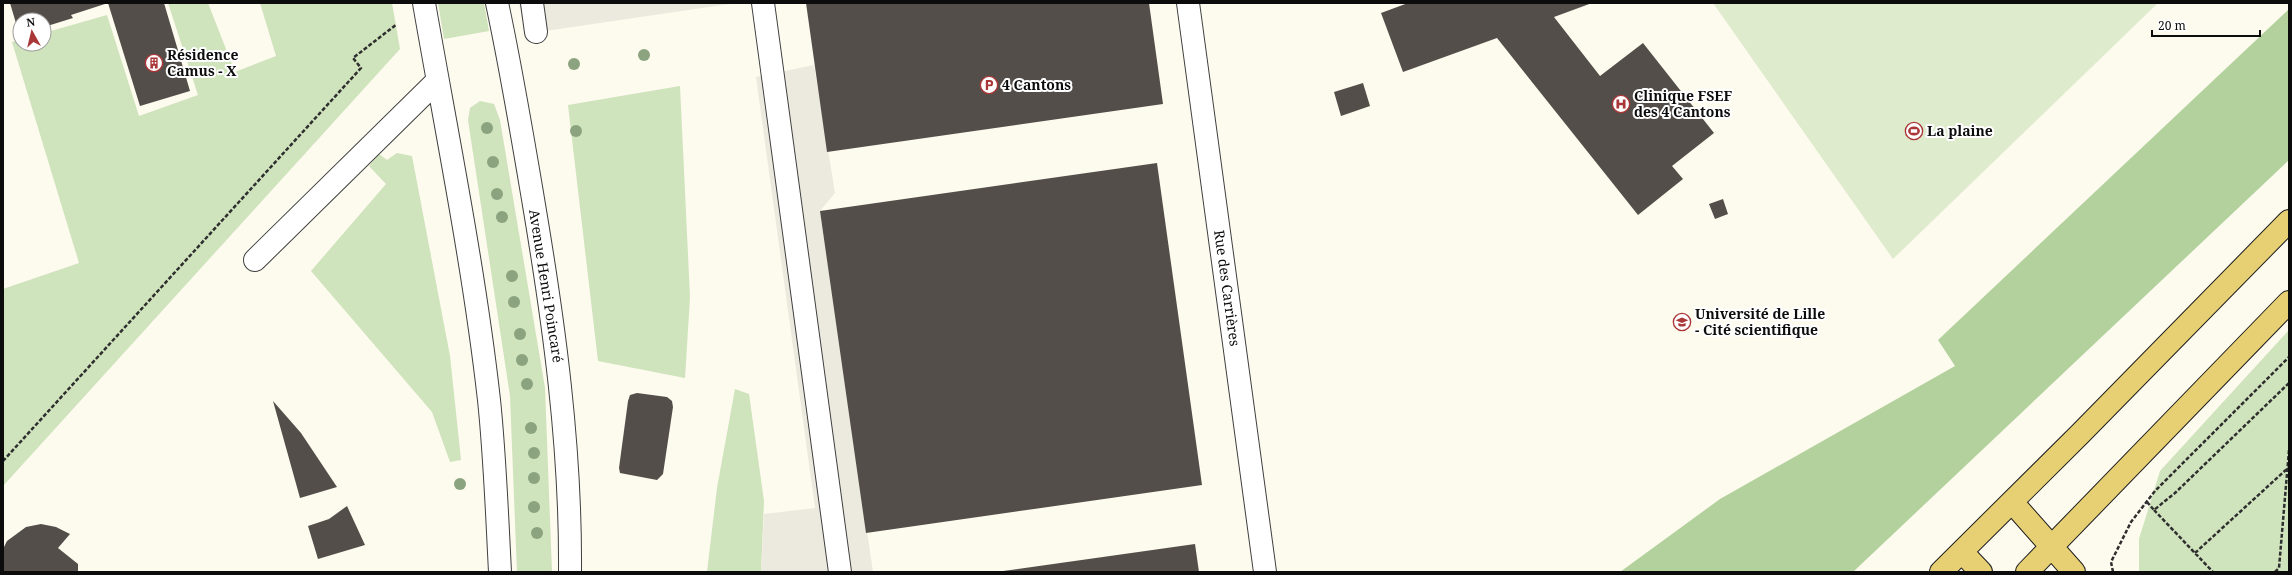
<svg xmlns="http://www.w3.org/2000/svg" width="2292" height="575" viewBox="0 0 2292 575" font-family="'Noto Serif',serif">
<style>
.green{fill:#cfe3bc}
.forest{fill:#b3d19d}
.pitch{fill:#dfebcd}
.plaza{fill:#ece9de}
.building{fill:#544e4a}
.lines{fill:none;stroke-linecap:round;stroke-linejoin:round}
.minor-casing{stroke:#3f3f3f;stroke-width:24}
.major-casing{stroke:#1d1d1d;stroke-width:24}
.path{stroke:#2e2e2e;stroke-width:2.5;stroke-dasharray:4 2;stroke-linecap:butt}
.minor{stroke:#fff;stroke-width:22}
.major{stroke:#e7d074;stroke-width:22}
.tree{fill:#8ba37f}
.labels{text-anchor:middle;stroke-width:4;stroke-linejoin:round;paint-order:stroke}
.poi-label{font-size:14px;font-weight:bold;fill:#0c0c0c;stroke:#fff;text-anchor:start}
.street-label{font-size:14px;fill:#0c0c0c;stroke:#fff}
</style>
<rect width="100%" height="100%" fill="#fdfaee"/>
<!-- green -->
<path class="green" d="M 168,3 L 208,3 L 235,72 L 276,56 L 260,3 L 392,3 L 400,49 L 3,486 L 3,289 L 79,263 L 12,42 L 20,40 L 20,44 L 44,44 L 44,33 L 107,15 L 139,116 L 198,95 Z
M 438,3 L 484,3 L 489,31 L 444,39 Z
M 680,86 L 690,297 L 685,378 L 598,361 L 568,105 Z
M 480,101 L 494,104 L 500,120 L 545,388 L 552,572 L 517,572 L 510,396 L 468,120 L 470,108 Z
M 397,153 L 412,156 L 450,356 L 461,460 L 450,462 L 432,412 L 311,271 L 386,184 L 369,166 L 379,154 L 387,160 Z
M 2289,330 L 2289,572 L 2139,572 L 2139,539 L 2160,471 Z
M 735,389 L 749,394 L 764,501 L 761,572 L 707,572 L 717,488 Z"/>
<!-- forest -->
<path class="forest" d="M 2289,9 L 2289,160 L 1853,572 L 1620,572 L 1720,499 L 1955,366 L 1938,340 Z"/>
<!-- pitch -->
<path class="pitch" d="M 1713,3 L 2158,3 L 1893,259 Z"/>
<!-- plaza -->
<path class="plaza" d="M 519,3 L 736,3 L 525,34 Z
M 814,65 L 835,193 L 820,211 L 873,572 L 761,572 L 764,514 L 815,508 L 756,77 Z"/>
<!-- building -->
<path class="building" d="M 10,3 L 164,3 L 190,91 L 140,106 L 108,3 L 71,15 L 73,18 L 44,27 L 44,20 L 20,20 L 20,34 L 17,35 L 16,30 L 18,30 Z
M 806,3 L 1149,3 L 1163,104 L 827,152 Z
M 1408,3 L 1592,3 L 1554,17 L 1600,76 L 1643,43 L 1714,133 L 1672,166 L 1683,179 L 1638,215 L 1497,38 L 1403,72 L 1381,13 Z
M 1363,83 L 1370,106 L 1341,116 L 1334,92 Z
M 1157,163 L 1202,485 L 866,533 L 820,211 Z
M 1723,199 L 1728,214 L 1715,219 L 1709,204 Z
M 637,393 L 667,397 L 672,401 L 673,407 L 663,474 L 657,480 L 620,473 L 619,468 L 628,401 L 630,395 Z
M 273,401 L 301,433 L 337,487 L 300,498 Z
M 347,506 L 365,545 L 318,559 L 308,526 L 329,519 Z
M 41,524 L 56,527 L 70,534 L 58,548 L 78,564 L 78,572 L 3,572 L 3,549 L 7,541 L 26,527 Z
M 1195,544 L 1199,572 L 1003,572 L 1003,571 Z"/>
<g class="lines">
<defs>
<path id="minor" d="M 424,3 C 447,135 474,267 489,400 C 495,457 497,515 500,572
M 497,3 C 511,68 522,134 533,199 C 554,323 571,446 570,572
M 532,3 L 536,32
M 763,3 L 840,572
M 1188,3 L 1265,572
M 255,260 L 437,81"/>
<path id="major" d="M 2012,502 L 2074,572
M 1962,552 L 1981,572
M 1941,572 L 2080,434 L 2289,221
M 2027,572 L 2289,302"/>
</defs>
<!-- minor casing -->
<use href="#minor" class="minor-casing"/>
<!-- major casing -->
<use href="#major" class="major-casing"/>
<!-- path -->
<path class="path" d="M 3,461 L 361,68 L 353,58 L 397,24
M 2147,502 L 2154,510 L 2175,493 L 2289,383
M 2154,510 L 2213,572
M 2195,553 L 2289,467
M 2113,572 L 2111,562 L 2131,522 L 2155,491 L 2289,357
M 2275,572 L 2279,568 L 2289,450"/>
<!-- minor -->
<use href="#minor" class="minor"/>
<!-- major -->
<use href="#major" class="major"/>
</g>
<!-- trees -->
<g class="tree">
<circle cx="644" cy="55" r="6"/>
<circle cx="574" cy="64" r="6"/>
<circle cx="487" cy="128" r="6"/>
<circle cx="576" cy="131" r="6"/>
<circle cx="493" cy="162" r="6"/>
<circle cx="497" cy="194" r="6"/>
<circle cx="502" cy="217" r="6"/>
<circle cx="512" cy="276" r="6"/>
<circle cx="514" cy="302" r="6"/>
<circle cx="520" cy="334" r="6"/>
<circle cx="522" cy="360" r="6"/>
<circle cx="527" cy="384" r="6"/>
<circle cx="531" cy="428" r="6"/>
<circle cx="534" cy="453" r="6"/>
<circle cx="534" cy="478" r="6"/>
<circle cx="460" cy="484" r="6"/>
<circle cx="534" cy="507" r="6"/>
<circle cx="537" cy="533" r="6"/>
</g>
<!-- icons -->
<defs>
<symbol id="building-ring" viewBox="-11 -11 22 22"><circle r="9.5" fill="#fff" stroke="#aa3737" stroke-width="1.5"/><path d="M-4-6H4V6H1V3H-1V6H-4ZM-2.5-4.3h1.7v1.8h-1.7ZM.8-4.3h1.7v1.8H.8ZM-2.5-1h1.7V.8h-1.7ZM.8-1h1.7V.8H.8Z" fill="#aa3737"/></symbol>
<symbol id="parking-ring" viewBox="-11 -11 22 22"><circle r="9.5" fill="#fff" stroke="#aa3737" stroke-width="1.5"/><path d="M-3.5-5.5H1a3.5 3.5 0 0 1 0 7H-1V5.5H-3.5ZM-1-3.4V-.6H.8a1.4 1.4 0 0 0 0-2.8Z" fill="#aa3737"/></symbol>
<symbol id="hospital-ring" viewBox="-11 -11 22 22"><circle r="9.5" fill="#fff" stroke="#aa3737" stroke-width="1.5"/><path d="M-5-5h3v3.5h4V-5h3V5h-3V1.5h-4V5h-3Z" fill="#aa3737"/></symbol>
<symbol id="stadium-ring" viewBox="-11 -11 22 22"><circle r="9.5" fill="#fff" stroke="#aa3737" stroke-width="1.5"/><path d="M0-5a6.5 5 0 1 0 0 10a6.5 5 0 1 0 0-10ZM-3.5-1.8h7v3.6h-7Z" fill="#aa3737"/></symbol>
<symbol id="university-ring" viewBox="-11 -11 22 22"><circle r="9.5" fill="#fff" stroke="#aa3737" stroke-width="1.5"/><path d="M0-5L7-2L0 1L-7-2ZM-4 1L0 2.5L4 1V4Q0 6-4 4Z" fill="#aa3737"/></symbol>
</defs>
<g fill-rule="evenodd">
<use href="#building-ring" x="144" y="53" width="20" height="20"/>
<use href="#parking-ring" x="979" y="75" width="20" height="20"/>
<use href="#hospital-ring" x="1611" y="94" width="20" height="20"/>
<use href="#stadium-ring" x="1904" y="121" width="20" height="20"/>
<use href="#university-ring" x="1672" y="312" width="20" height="20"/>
</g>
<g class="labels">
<!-- poi labels -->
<g class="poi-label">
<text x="167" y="60">Résidence<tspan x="167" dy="16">Camus - X</tspan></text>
<text x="1002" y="90">4 Cantons</text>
<text x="1634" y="101">Clinique FSEF<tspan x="1634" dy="16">des 4 Cantons</tspan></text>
<text x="1927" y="136">La plaine</text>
<text x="1695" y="319">Université de Lille<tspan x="1695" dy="16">‐ Cité scientifique</tspan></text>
</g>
<!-- street labels -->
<g class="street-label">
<text transform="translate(546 286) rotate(81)" y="5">Avenue Henri Poincaré</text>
<text transform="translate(1227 288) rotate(82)" y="5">Rue des Carrières</text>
</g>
</g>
<!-- border -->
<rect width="2292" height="575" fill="none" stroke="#0c0c0c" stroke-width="8"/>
<!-- north arrow -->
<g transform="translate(32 32) rotate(352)"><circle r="19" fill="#ffffff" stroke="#9e9e9e"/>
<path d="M0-3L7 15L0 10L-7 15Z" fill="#aa3737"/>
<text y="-6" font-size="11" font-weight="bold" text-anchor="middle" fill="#0c0c0c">N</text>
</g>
<!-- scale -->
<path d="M2152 30v6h108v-6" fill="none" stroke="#0c0c0c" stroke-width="2"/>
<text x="2158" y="30" font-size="12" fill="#0c0c0c" stroke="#ffffff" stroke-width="3" paint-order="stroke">20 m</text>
</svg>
